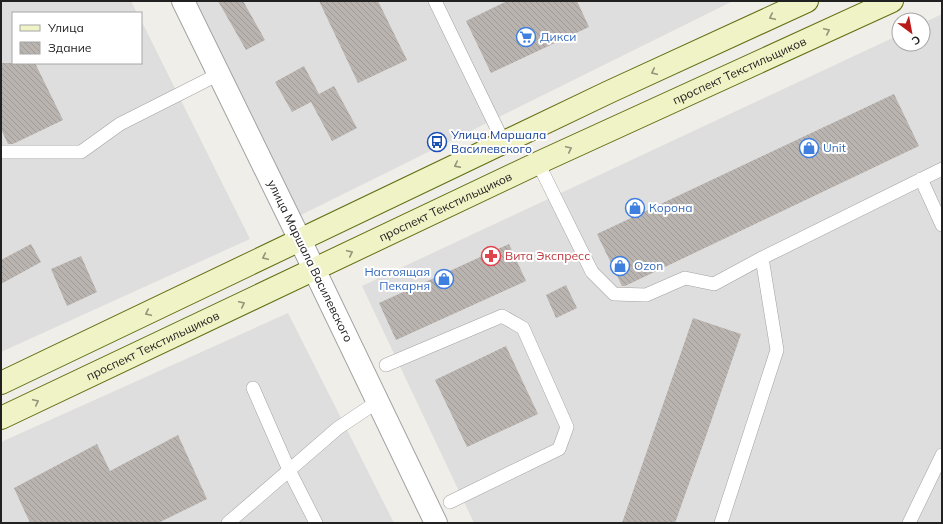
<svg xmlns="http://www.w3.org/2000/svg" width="943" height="524" viewBox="0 0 943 524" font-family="Mulish,sans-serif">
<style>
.residential{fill:#dfdede}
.building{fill:url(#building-back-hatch)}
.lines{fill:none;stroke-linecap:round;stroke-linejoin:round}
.service-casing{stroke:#a2a2a2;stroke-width:14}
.minor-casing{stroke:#a2a2a2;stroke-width:24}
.tertiary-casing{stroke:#a2a2a2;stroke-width:24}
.secondary-casing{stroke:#636e13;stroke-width:24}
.service{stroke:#fff;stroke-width:13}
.minor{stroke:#fff;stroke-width:22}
.tertiary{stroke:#fff;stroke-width:22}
.secondary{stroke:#f0f3c5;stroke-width:22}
.oneway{stroke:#93947b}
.labels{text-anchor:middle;stroke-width:4;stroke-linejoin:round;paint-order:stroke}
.shop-label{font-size:12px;fill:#366cbe;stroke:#fff;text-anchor:start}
.street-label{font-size:12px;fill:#212121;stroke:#fff}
.transit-label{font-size:12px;fill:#164399;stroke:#fff;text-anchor:start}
.health-label{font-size:12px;fill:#be3a42;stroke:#fff;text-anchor:start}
</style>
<defs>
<pattern id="building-back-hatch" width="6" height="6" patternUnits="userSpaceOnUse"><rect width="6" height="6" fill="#b9b4af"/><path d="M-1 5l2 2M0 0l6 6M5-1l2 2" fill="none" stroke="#9f9a96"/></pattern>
</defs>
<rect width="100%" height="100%" fill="#f0eee9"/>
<!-- residential -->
<path class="residential" d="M 1,1 L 131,1 L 137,13 L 13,13 L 13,63 L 141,63 L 141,20 L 250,239 L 1,352 Z
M 194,1 L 733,1 L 299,216 Z
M 942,14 L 942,523 L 474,523 L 362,286 L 899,35 L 899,44 L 923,44 L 923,23 Z
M 288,313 L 394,523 L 1,523 L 1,442 Z"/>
<!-- building -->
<path class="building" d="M 218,1 L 243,1 L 265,40 L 246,50 Z
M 319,1 L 378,1 L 407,60 L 358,83 Z
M 507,1 L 577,1 L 589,27 L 491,73 L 466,21 Z
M 1,63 L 35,63 L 63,120 L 13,144 L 8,144 L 1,129 Z
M 304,66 L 319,94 L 334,86 L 357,128 L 332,141 L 311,102 L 292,112 L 275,82 Z
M 894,94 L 919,146 L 625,286 L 622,286 L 597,234 Z
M 31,244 L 41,262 L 1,284 L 1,260 Z
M 509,244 L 526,281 L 396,340 L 379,303 Z
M 81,256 L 97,292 L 67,306 L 51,269 Z
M 566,285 L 577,308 L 556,318 L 546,295 Z
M 693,318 L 741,334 L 705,439 L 675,523 L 622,523 Z
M 506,346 L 538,414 L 467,447 L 435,380 Z
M 178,435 L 207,499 L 158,523 L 30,523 L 14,488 L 97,444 L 110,471 Z"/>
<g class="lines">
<defs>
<path id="service" d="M 435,1 L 504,143
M 1,152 L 81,152 L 120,124 L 219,74
M 538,163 L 592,272 L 614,294 L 646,295 L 685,278 L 714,284 L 762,258 L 942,169
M 921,179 L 942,225
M 386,365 L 502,316 L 523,328 L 567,427 L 559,449 L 450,502
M 253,388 L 289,470 L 316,523
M 228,523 L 338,428 L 377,402
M 721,523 L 777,350 L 762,258
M 909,523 L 942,455"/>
<path id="minor" d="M 183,1 L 300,240"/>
<path id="tertiary" d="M 300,240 L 436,523"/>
<g id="secondary">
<path d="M 1,383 L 609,92 L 807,1"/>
<path id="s1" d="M 1,418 L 538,163 L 892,1"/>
</g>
</defs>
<!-- service casing -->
<use href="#service" class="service-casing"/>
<!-- minor casing -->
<use href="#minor" class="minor-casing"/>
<!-- tertiary casing -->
<use href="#tertiary" class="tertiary-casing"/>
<!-- secondary casing -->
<use href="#secondary" class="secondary-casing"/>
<!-- service -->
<use href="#service" class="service"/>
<!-- minor -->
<use href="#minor" class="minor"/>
<!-- tertiary -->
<use href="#tertiary" class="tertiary"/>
<!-- secondary -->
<use href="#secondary" class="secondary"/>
</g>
<!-- one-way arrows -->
<defs><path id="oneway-chevron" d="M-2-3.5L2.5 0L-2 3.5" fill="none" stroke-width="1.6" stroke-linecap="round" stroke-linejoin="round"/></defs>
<g class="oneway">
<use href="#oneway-chevron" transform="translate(772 17) rotate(155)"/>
<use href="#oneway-chevron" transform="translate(827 31) rotate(-25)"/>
<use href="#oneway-chevron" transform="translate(654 72) rotate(155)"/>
<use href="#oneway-chevron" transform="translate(569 149) rotate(-25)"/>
<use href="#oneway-chevron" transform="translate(457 165) rotate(154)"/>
<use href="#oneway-chevron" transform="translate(350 253) rotate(-25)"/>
<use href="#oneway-chevron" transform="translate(265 257) rotate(155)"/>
<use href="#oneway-chevron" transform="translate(242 304) rotate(-25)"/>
<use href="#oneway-chevron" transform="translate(148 313) rotate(155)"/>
<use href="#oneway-chevron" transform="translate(36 402) rotate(-25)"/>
</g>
<!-- icons -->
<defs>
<symbol id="supermarket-ring" viewBox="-11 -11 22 22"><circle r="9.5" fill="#fff" stroke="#3f7fe0" stroke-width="1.5"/><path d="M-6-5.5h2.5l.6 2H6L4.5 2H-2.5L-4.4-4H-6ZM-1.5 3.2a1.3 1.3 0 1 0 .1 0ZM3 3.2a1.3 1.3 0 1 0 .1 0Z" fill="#3f7fe0"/></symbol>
<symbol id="bus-ring" viewBox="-11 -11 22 22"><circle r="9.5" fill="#fff" stroke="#1a4fb4" stroke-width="1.5"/><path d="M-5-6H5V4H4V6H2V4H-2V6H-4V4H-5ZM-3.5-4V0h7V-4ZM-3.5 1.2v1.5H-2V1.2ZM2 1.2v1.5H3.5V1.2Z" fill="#1a4fb4"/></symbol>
<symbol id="shop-ring" viewBox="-11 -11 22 22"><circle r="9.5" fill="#fff" stroke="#3f7fe0" stroke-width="1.5"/><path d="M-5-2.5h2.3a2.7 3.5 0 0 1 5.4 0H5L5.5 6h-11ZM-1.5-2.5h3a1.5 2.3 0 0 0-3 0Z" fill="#3f7fe0"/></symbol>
<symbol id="pharmacy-ring" viewBox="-11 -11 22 22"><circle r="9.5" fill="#fff" stroke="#e0444e" stroke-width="1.5"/><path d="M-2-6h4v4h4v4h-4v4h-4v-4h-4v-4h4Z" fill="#e0444e"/></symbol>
</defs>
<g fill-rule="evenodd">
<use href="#supermarket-ring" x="515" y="26" width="22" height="22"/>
<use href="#bus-ring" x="426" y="131" width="22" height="22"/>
<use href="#shop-ring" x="798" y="137" width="22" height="22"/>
<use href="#shop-ring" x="624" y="197" width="22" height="22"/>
<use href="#pharmacy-ring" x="480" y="245" width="22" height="22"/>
<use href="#shop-ring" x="609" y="255" width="22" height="22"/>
<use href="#shop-ring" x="433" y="268" width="22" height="22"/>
</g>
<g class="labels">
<!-- shop labels -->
<g class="shop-label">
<text x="540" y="41">Дикси</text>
<text x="823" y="152">Unit</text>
<text x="649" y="212">Корона</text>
<text x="634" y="270">Ozon</text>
<text x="430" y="276" text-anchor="end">Настоящая<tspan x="430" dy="14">Пекарня</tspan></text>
</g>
<!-- street labels -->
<g class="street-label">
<text dy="4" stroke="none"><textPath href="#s1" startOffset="816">проспект Текстильщиков</textPath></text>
<text dy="4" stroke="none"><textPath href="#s1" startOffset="492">проспект Текстильщиков</textPath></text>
<text transform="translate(310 261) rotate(64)" y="4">улица Маршала Василевского</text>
<text dy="4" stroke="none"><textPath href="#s1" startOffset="168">проспект Текстильщиков</textPath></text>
</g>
<!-- transit labels -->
<g class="transit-label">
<text x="451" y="139">Улица Маршала<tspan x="451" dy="14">Василевского</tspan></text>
</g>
<!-- health labels -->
<g class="health-label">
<text x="505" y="260">Вита Экспресс</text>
</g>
</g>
<!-- border -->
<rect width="943" height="524" fill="none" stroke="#212121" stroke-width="4"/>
<!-- legend -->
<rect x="12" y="12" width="130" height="52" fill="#ffffff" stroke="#a6a6a6"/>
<rect x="20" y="25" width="20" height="6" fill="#f0f3c5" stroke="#a6a6a6"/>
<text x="48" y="32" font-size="12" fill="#212121">Улица</text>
<rect x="20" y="42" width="20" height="12" fill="url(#building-back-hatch)" stroke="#a6a6a6"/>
<text x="48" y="52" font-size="12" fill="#212121">Здание</text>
<!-- north arrow -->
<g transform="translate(911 32) rotate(148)"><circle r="19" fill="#ffffff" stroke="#a6a6a6"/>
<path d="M0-3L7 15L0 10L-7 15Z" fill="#ba1919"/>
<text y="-6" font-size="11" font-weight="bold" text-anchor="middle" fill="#212121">С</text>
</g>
</svg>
